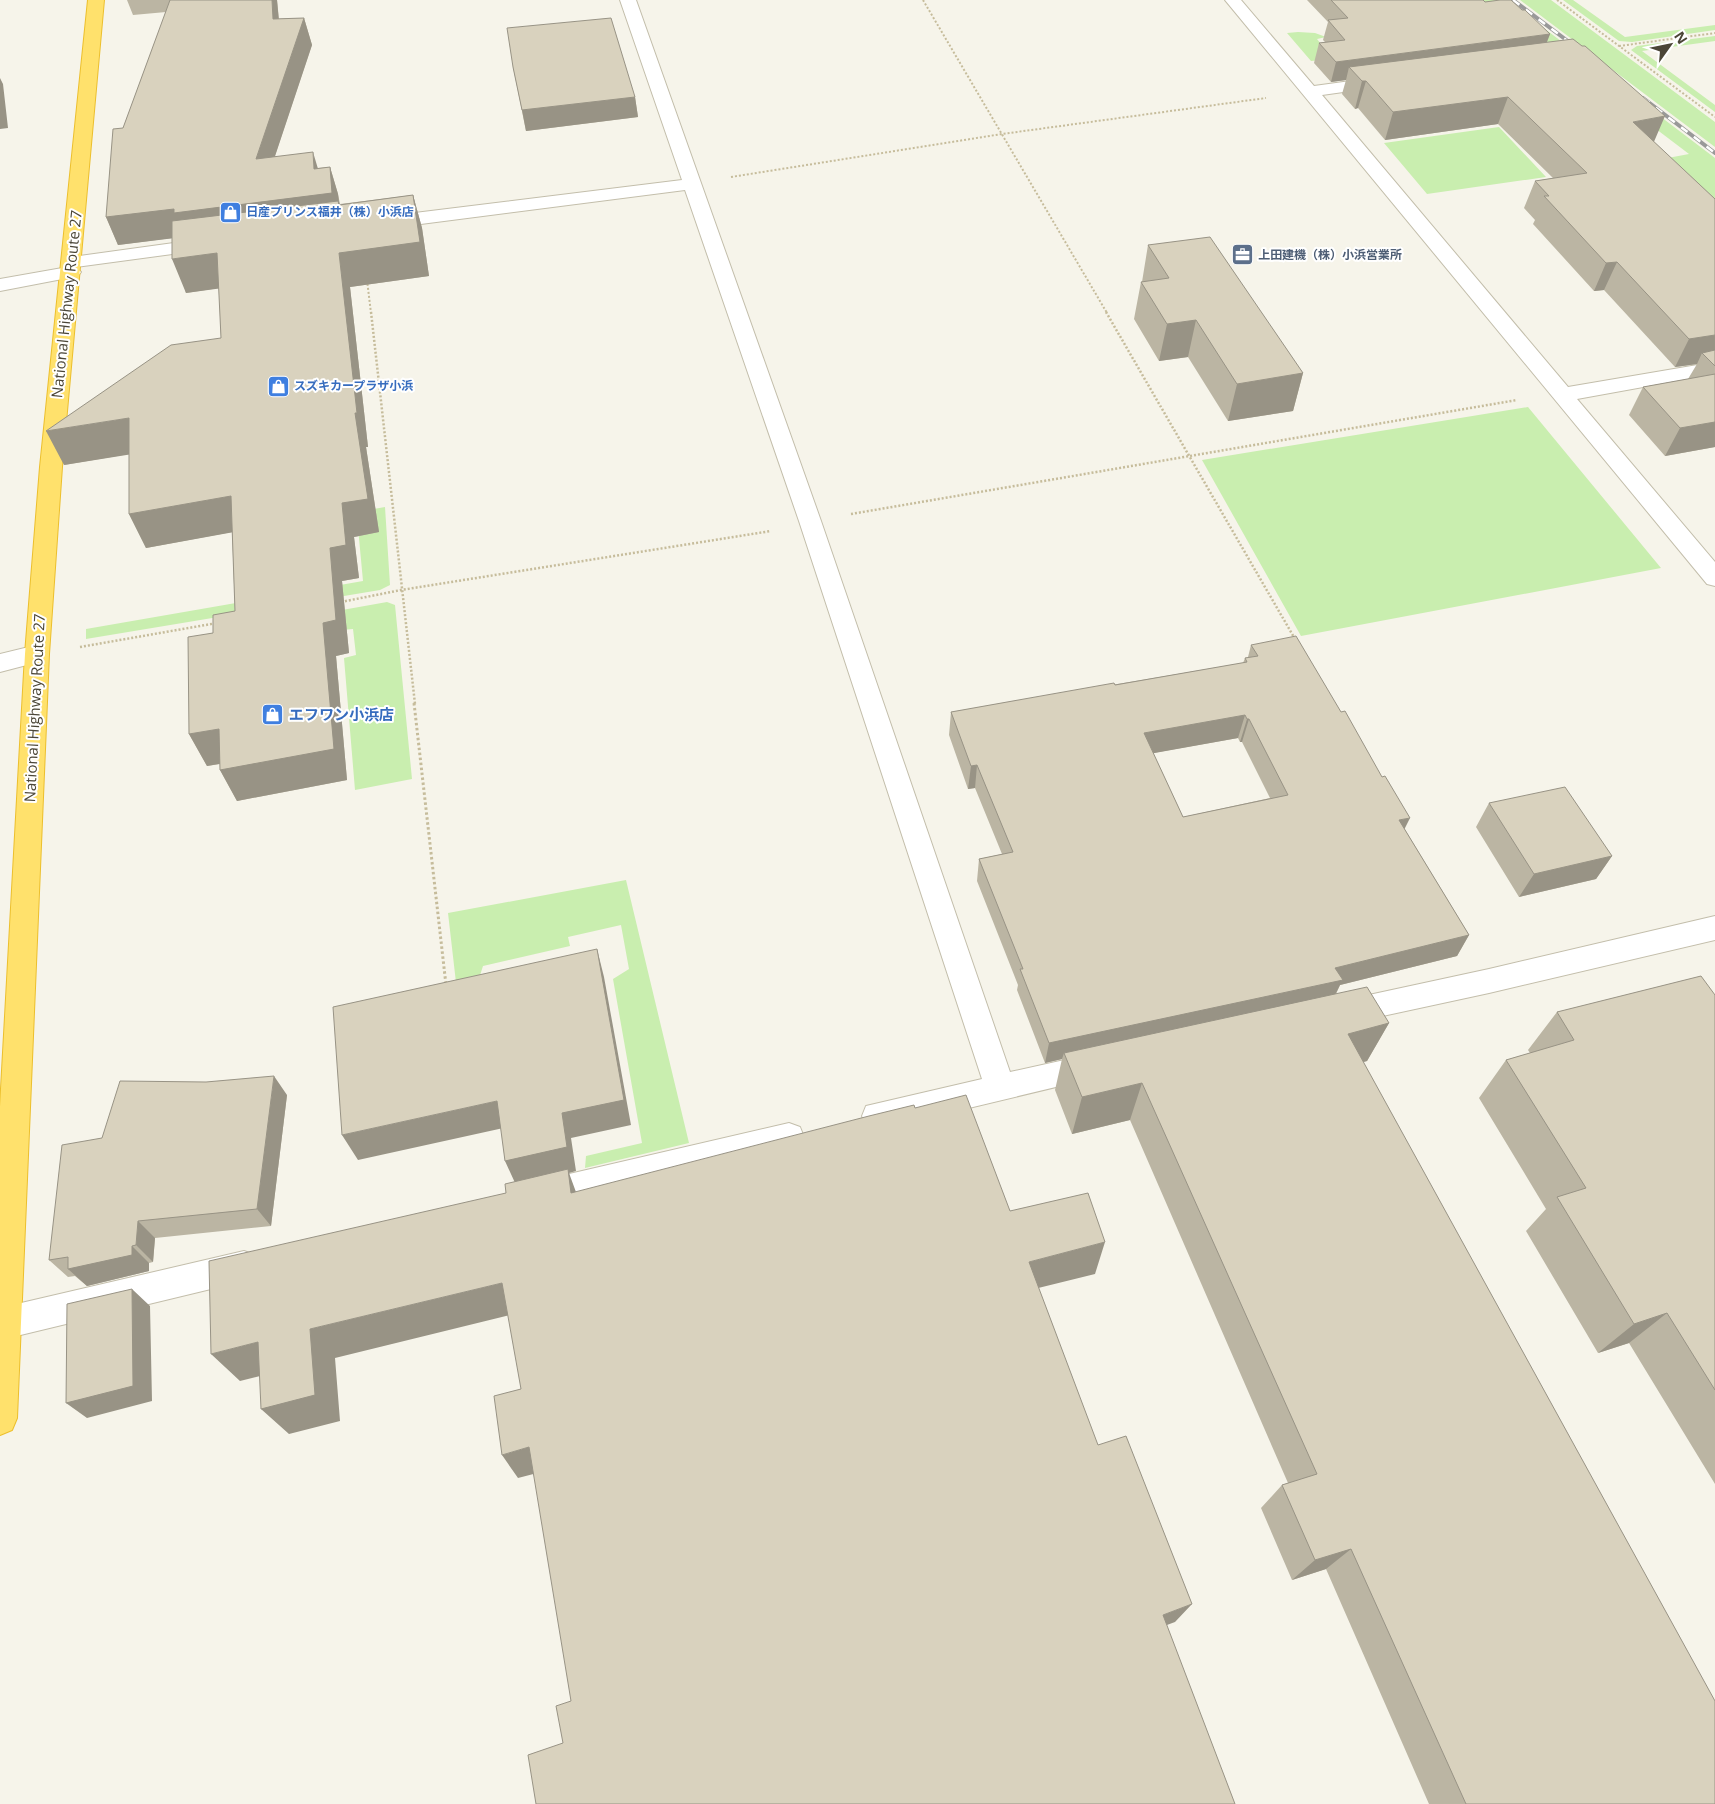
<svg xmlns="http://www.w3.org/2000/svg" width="1715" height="1804" viewBox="0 0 1715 1804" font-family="'Open Sans','Noto Sans JP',sans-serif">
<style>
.green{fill:#c9eeaf}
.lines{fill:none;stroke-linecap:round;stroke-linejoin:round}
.minor-casing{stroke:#c3beab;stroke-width:2}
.highway-casing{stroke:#ecbf2d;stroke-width:2}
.path-far2{stroke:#c6bc9b;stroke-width:2;stroke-dasharray:2 2;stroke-linecap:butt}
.path-far1{stroke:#c6bc9b;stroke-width:2.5;stroke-dasharray:2 2;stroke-linecap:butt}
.path{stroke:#c6bc9b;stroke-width:3;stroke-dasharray:2.5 2.5;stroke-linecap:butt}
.minor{fill:#fff;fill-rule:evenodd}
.highway{fill:#ffe16c;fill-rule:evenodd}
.rail-casing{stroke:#999;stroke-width:4}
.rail{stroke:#fff;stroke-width:2.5;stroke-dasharray:8;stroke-linecap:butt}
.wall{fill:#bbb5a3;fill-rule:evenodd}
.shaded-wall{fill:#989385}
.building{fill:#d9d2be;stroke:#989385;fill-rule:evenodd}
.labels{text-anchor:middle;stroke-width:4;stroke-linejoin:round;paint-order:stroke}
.far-shop-label{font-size:12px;font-weight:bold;fill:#366cbe;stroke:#fff;text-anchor:start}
.far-service-label{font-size:12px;font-weight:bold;fill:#4e5e75;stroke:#fff;text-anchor:start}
.street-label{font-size:15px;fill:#4b4637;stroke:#fff}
.shop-label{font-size:15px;font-weight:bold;fill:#366cbe;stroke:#fff;text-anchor:start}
</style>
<rect width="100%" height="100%" fill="#f6f4ea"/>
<!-- green -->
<path class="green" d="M 1347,0 L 1507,0 L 1715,158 L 1715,230 L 1641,163 L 1689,154 L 1552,50 Z
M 1520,0 L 1551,0 L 1715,122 L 1715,147 Z
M 1563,0 L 1573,0 L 1625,37 L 1715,25 L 1715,30 L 1632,42 L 1619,41 Z
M 1298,32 L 1315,33 L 1326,37 L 1317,39 L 1333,59 L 1311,61 L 1287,33 Z
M 1715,36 L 1715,41 L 1642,51 L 1715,105 L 1715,112 L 1631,50 L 1637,46 Z
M 1499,127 L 1546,177 L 1427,194 L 1384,143 Z
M 1528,407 L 1661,568 L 1301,636 L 1202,460 Z
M 385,507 L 390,585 L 380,590 L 86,639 L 86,629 L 363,581 L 357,517 L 272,527 Z
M 387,602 L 395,605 L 412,779 L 355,790 L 344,658 L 356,655 L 353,629 L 202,642 L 202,635 Z
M 626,880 L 689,1143 L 585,1168 L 586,1156 L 642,1143 L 613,979 L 629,969 L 621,925 L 568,937 L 570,946 L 483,966 L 473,997 L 458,1000 L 448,913 Z"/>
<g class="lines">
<defs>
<path id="minor" d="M 620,0 L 636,0 L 821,521 L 1010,1072 L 1096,1053 L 1106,1057 L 1111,1066 L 1106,1075 L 877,1130 L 866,1126 L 862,1116 L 866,1106 L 982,1079 L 799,521 L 685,190 L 382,229 L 375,227 L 373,223 L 375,219 L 382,217 L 682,180 Z
M 1225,0 L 1241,0 L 1314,86 L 1380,77 L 1386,78 L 1388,82 L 1386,86 L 1322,95 L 1568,387 L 1715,362 L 1715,374 L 1577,399 L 1715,562 L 1715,586 L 1707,584 Z
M 210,238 L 217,240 L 220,244 L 217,248 L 76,267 L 81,272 L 78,276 L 0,291 L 0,279 L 68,267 L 62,262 L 65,258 Z
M 37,645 L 46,648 L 49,654 L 46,660 L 0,672 L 0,654 Z
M 1715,916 L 1715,940 L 1489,993 L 1341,1025 L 1331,1022 L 1327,1013 L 1331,1004 L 1341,1001 L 1489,969 Z
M 789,1123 L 800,1127 L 804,1137 L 800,1147 L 789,1151 L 539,1211 L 528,1206 L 523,1196 L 528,1186 L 539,1181 Z
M 244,1251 L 255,1255 L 260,1266 L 255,1277 L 244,1281 L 4,1339 L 0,1337 L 0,1309 L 4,1307 Z"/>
<path id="highway" d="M 88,0 L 104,0 L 62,467 L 49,654 L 17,1418 L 12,1430 L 0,1435 L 0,1107 L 25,654 L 40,467 Z"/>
</defs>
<!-- minor casing -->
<use href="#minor" class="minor-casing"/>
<!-- highway casing -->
<use href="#highway" class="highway-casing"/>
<!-- path-far2 -->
<path class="path-far2" d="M 923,0 L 1107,313
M 1557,0 L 1715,117
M 1619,46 L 1715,33
M 731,177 L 1002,134 L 1266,98
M 367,280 L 371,313"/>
<!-- path-far1 -->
<path class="path-far1" d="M 371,312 L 415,704
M 1106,312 L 1295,639
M 851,514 L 1517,400
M 341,602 L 401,590 L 771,531
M 80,647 L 217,623"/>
<!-- path -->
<path class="path" d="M 414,703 L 446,985"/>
<!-- minor -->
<use href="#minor" class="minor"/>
<!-- highway -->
<use href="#highway" class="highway"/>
<defs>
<path id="rail" d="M 1513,0 L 1577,48
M 1643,98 L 1715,153"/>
</defs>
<!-- rail casing -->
<use href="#rail" class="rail-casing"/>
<!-- rail -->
<use href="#rail" class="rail"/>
</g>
<!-- wall -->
<path class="wall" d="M 127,0 L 277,0 L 279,19 L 304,18 L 312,45 L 275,156 L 318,168 L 330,167 L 338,194 L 340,204 L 413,195 L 422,228 L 429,276 L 350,287 L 368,447 L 366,447 L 379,532 L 354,537 L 359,578 L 342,581 L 349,653 L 336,656 L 347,780 L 237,801 L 220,770 L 220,764 L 207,766 L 189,734 L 213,633 L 235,611 L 232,532 L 146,548 L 129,514 L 129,454 L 64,465 L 221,338 L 219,288 L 186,293 L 172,238 L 118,245 L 106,217 L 123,128 L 166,12 L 133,15 Z
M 1307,0 L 1483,0 L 1485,2 L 1522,10 L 1550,34 L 1547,42 L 1715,199 L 1715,447 L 1665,456 L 1629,415 L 1643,387 L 1688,379 L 1697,364 L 1675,367 L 1604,290 L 1594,291 L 1533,224 L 1535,220 L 1524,208 L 1535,181 L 1553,178 L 1498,124 L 1385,140 L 1358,108 L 1355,109 L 1342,94 L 1346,80 L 1331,82 L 1314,63 L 1319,43 L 1325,42 L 1323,40 L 1328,22 Z
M 513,67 L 635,97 L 638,117 L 526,131 Z
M 1148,245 L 1303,373 L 1293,411 L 1228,421 L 1188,357 L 1159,361 L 1134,319 L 1141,282 L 1142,282 Z
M 1251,645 L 1404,828 L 1469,935 L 1457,956 L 1340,985 L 1336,994 L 1389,1023 L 1367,1061 L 1363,1062 L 1715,1804 L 1429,1804 L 1326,1569 L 1292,1580 L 1261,1508 L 1282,1485 L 1288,1483 L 1130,1120 L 1072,1134 L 1055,1090 L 1062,1059 L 1045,1063 L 1017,990 L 1018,985 L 977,881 L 979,859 L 1002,854 L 975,788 L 968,789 L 949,735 L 951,712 L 1243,663 L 1245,658 L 1248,657 ZM 1238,738 L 1240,742 L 1242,742 L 1270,798 L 1183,817 L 1153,753 Z
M 1489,803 L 1612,856 L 1596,879 L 1519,897 L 1476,827 Z
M 1715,995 L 1715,1484 L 1629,1343 L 1598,1353 L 1526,1231 L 1546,1209 L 1479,1098 L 1506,1060 L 1530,1053 L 1528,1050 L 1557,1012 Z
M 287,1095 L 271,1226 L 155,1238 L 153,1262 L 149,1263 L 149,1271 L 87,1286 L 75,1276 L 68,1277 L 49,1260 L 102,1138 Z"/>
<!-- shaded-wall -->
<path class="shaded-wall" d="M 272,0 L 277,0 L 281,46 L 273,19 Z
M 304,18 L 312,45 L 265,186 L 256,159 Z
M 1550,34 L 1542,54 L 1349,67 L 1346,80 L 1331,82 L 1336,62 Z
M 0,78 L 3,84 L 8,128 L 0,129 Z
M 1362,81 L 1366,81 L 1358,108 L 1355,109 Z
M 635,97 L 638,117 L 526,131 L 522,110 Z
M 1508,97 L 1498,124 L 1385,140 L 1393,112 Z
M 1665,116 L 1653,144 L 1633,122 Z
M 313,152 L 321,179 L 330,167 L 338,194 L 339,202 L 348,234 L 183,237 L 118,245 L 106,217 L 314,169 Z
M 413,195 L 422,228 L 429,276 L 350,287 L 368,447 L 366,447 L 379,532 L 354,537 L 359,578 L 342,581 L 349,653 L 336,656 L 347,780 L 237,801 L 220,770 L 323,623 L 330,548 L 342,503 L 355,413 L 339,253 Z
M 217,253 L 230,287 L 186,293 L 172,259 Z
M 1617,262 L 1604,290 L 1594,291 L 1606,263 Z
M 1196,320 L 1188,357 L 1159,361 L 1167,324 Z
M 1715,335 L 1715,361 L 1702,353 L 1697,364 L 1675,367 L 1689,339 Z
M 1303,373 L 1293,411 L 1228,421 L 1237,384 Z
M 129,418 L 145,452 L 64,465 L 46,431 Z
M 1715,422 L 1715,447 L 1665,456 L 1680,428 Z
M 231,496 L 245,530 L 146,548 L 129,514 Z
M 1245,715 L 1238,738 L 1138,756 L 1144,733 Z
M 1247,719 L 1249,719 L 1242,742 L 1240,742 Z
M 219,729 L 236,761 L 207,766 L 189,734 Z
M 977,765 L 975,788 L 968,789 L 971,766 Z
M 1410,818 L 1399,840 L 1399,820 Z
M 1612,856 L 1596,879 L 1519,897 L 1534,874 Z
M 1469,935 L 1457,956 L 1340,985 L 1332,1001 L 1064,1053 L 1062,1059 L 1045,1063 L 1049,1043 L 1335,968 Z
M 597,949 L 604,977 L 631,1125 L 571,1138 L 576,1171 L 569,1173 L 580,1203 L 571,1193 L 516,1185 L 505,1161 L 562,1113 Z
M 1389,1023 L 1367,1061 L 1328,1072 L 1348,1034 Z
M 274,1076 L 287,1095 L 271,1226 L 257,1209 Z
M 1142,1083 L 1130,1120 L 1072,1134 L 1082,1097 Z
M 497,1101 L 508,1127 L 358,1160 L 342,1135 Z
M 138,1221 L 155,1238 L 153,1262 L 136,1245 Z
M 1105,1242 L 1095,1274 L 1022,1292 L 1029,1262 Z
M 132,1246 L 149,1263 L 149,1271 L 87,1286 L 68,1269 Z
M 502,1283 L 518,1313 L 335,1358 L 340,1421 L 289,1434 L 261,1409 L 310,1329 Z
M 132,1289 L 150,1306 L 152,1401 L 87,1418 L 66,1403 Z
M 1667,1313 L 1629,1343 L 1598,1353 L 1634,1324 Z
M 258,1342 L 285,1370 L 240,1381 L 211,1354 Z
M 529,1447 L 545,1471 L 518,1478 L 502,1455 Z
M 1351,1549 L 1326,1569 L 1292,1580 L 1315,1560 Z
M 1192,1604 L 1175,1622 L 1148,1632 L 1163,1615 Z"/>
<!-- building -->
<path class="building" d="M 170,0 L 272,0 L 273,19 L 304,18 L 256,159 L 313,152 L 314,169 L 330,167 L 332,193 L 174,213 L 174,209 L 106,217 L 113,129 L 123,128 Z
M 1331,0 L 1483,0 L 1485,2 L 1500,0 L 1511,0 L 1522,10 L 1525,10 L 1550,34 L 1336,62 L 1319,43 L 1345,40 L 1328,20 L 1348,18 Z
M 611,18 L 635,97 L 522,110 L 513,67 L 507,28 Z
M 1573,39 L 1582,46 L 1585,46 L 1665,116 L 1633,122 L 1715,199 L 1715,335 L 1689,339 L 1617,262 L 1606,263 L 1544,196 L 1549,196 L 1535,181 L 1587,173 L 1508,97 L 1393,112 L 1366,81 L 1362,81 L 1349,67 Z
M 413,195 L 420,242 L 339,253 L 357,413 L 355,413 L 368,499 L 342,503 L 346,545 L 330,548 L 336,620 L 323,623 L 334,749 L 220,770 L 219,729 L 189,734 L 188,637 L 213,633 L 213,615 L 235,611 L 231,496 L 129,514 L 129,418 L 46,431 L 171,345 L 221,338 L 217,253 L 172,259 L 172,221 L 338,201 L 339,205 Z
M 1210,237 L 1303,373 L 1237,384 L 1196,320 L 1167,324 L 1141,282 L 1169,278 L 1148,245 Z
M 1715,350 L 1715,366 L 1702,353 Z
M 1715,374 L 1715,422 L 1680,428 L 1643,387 Z
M 1296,636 L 1341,712 L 1345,711 L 1382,777 L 1385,776 L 1410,818 L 1399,820 L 1469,935 L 1335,968 L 1343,980 L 1049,1043 L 1020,969 L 1023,969 L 979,859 L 1013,852 L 977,765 L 971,766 L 951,712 L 1114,683 L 1115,685 L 1247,662 L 1245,658 L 1258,656 L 1251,645 ZM 1245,715 L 1247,719 L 1249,719 L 1288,795 L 1183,817 L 1144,733 Z
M 1565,787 L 1612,856 L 1534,874 L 1489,803 Z
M 597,949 L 624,1100 L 562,1113 L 567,1147 L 505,1161 L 497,1101 L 342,1135 L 333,1007 Z
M 1701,976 L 1715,995 L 1715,1390 L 1667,1313 L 1634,1324 L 1557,1197 L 1586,1188 L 1506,1060 L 1574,1040 L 1557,1012 Z
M 1367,987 L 1389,1023 L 1348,1034 L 1715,1701 L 1715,1804 L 1466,1804 L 1351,1549 L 1315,1560 L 1282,1485 L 1317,1474 L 1142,1083 L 1082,1097 L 1064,1053 Z
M 274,1076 L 257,1209 L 138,1221 L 136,1245 L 132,1246 L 132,1255 L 68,1269 L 68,1257 L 49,1260 L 62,1145 L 102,1138 L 120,1081 L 206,1082 Z
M 966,1095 L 1010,1211 L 1088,1193 L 1105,1242 L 1029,1262 L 1098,1445 L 1126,1436 L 1192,1604 L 1163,1615 L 1235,1804 L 536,1804 L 528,1755 L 563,1743 L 556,1706 L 571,1701 L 529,1447 L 502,1455 L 494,1396 L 521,1389 L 502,1283 L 310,1329 L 315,1395 L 261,1409 L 258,1342 L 211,1354 L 209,1261 L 506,1193 L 505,1184 L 568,1169 L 571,1193 L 869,1116 L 914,1105 L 915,1108 Z
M 132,1289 L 133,1386 L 66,1403 L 67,1304 Z"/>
<!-- icons -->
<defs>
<symbol id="shop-square" viewBox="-11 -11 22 22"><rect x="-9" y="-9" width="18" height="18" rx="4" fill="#3f7fe0" stroke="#fff"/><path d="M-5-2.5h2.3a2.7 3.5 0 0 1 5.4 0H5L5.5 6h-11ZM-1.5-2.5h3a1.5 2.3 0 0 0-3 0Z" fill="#fff"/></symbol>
<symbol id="office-square" viewBox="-11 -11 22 22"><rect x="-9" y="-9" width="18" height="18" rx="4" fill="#5c6f8a" stroke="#fff"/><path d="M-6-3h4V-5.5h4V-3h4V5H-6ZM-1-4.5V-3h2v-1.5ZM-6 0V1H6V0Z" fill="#fff"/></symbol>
</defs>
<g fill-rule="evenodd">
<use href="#shop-square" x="218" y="200" width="25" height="25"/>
<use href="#office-square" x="1230" y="242" width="25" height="25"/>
<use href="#shop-square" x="266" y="374" width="25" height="25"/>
<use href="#shop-square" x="260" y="702" width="25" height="25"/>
</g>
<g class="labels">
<!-- far-shop labels -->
<g class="far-shop-label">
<text x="246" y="216">日産プリンス福井（株）小浜店</text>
<text x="294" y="390">スズキカープラザ小浜</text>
</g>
<!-- far-service labels -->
<g class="far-service-label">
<text x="1258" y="259">上田建機（株）小浜営業所</text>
</g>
<!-- street labels -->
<g class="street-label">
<text transform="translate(67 304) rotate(-84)" y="5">National Highway Route 27</text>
<text transform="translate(35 708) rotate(-87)" y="5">National Highway Route 27</text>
</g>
<!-- shop labels -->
<g class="shop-label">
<text x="289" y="720">エフワン小浜店</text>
</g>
</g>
<!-- north arrow -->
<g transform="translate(1670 45) rotate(57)" stroke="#ffffff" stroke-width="4" paint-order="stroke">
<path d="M0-4L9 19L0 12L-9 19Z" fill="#4b4637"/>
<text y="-8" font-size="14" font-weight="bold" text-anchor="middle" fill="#4b4637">N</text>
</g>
</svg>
